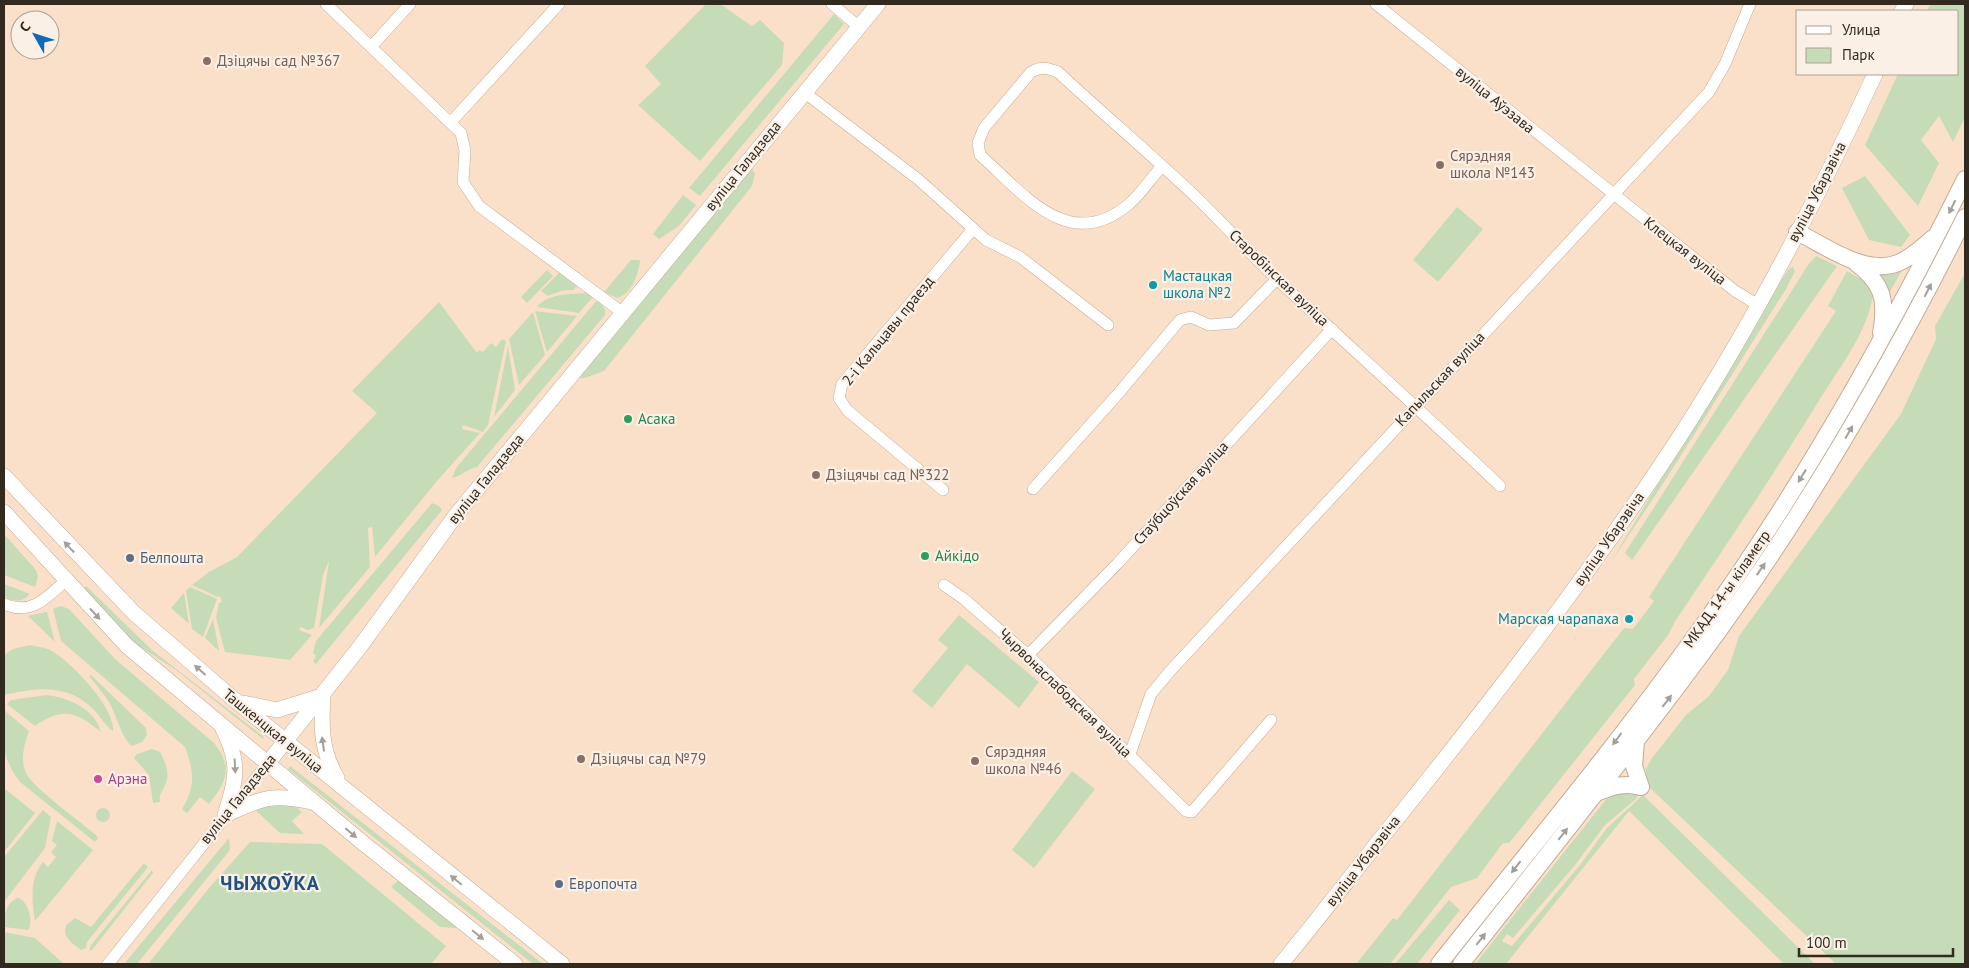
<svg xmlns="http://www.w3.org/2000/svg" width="1969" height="968" viewBox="0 0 1969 968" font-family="'PT Sans',sans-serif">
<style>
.green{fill:#c6dcb8}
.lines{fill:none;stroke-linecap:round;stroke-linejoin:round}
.minor-casing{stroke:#c4ab94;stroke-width:12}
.major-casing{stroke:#c4ab94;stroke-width:16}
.highway-casing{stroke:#c4ab94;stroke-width:18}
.minor{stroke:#fff;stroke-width:11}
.major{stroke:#fff;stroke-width:15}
.highway{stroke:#fff;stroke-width:16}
.oneway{fill:#a39f9a}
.education-dot{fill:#8d6e63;stroke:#fbf0e6;stroke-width:2}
.culture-dot{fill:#0f9aa8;stroke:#fbf0e6;stroke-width:2}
.leisure-dot{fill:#2e9e5b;stroke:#fbf0e6;stroke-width:2}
.service-dot{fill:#5c6f8a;stroke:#fbf0e6;stroke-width:2}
.hotel-dot{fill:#d1479c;stroke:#fbf0e6;stroke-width:2}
.labels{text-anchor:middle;stroke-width:4.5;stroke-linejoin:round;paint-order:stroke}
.education-label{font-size:15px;fill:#785e54;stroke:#fbf0e6;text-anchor:start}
.street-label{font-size:15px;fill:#32291f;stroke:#fbf0e6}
.culture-label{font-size:15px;fill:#0d838f;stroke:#fbf0e6;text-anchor:start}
.leisure-label{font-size:15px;fill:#27864d;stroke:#fbf0e6;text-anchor:start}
.service-label{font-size:15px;fill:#4e5e75;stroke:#fbf0e6;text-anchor:start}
.hotel-label{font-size:15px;fill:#b23c85;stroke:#fbf0e6;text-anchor:start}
.district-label{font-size:20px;font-weight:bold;letter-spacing:1px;fill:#1e5284;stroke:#fbf0e6}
</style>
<rect width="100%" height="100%" fill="#fae0c8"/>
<!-- green -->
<path class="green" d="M 706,4 L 720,4 L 752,26 L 760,20 L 784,43 L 782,65 L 700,161 L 638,105 L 661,84 L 645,66 Z
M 1930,4 L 1965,4 L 1965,117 L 1953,142 L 1939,116 L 1921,140 L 1939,163 L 1918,206 L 1865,145 L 1898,74 L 1958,74 L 1958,11 L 1927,11 Z
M 834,14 L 844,24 L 700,196 L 689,188 Z
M 751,167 L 755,174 L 752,186 L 604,371 L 585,378 L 579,378 Z
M 1865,176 L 1910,235 L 1901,247 L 1869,240 L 1842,188 Z
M 683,195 L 696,205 L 679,226 L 659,239 L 653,234 Z
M 1457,207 L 1483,229 L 1438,282 L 1413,260 Z
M 1816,256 L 1837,266 L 1632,560 L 1625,553 L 1808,265 Z
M 631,260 L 640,260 C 639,273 632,294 617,298 L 604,292 Z
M 1905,265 L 1888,295 L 1873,270 Z
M 1793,267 L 1795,271 L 1786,289 L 1668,476 L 1609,565 L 1778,285 L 1789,269 Z
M 547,270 L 553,276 L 527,303 L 521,297 Z
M 1847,271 L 1864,281 L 1873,295 C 1867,333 1840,367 1820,399 C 1774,474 1725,547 1676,620 L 1668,635 L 1634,679 L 1635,685 L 1527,821 L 1509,843 L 1503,843 L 1477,878 L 1451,887 L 1390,964 L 1356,964 L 1393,918 L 1397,920 L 1624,628 L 1633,629 L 1654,601 L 1649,597 L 1836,311 L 1828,306 Z
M 560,272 L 577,286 L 573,290 L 561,291 L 548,296 L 541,291 Z
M 1965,273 L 1965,964 L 1836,964 L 1650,788 L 1646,781 L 1646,769 L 1652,758 L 1686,715 L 1709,696 L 1728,670 L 1739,636 L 1901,414 L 1936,339 L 1935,326 Z
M 587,293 L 593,297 L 579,313 L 537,307 C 548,293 571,294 587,293 Z
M 598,299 L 605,310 L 605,315 L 477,467 C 467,469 462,476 452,478 L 456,468 Z
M 439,302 L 477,353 L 479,350 L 483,352 L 491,343 L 496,347 L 502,339 L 506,341 L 488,425 L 483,432 L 463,425 L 462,429 L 480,433 L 437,481 L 375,557 L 372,527 L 368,528 L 370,567 L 319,628 L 329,561 L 323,575 L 314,628 L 308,630 L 301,627 L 299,630 L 312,635 L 290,660 L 225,652 L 216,618 L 219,603 L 222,602 L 220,596 L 218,597 L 192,585 L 209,572 L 237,557 L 377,413 L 352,391 Z
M 535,311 L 577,316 L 547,352 Z
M 533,312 L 545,355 L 519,385 L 509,339 Z
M 508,346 L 515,390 L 494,417 Z
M 432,503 L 439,506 L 442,510 L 316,664 L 313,661 L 316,656 L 313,653 L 316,641 Z
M 4,534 L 36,570 L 38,577 L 35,587 L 4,575 Z
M 4,584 L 30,594 C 22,603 13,602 4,596 Z
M 86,586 L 153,651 L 264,737 L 263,739 L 176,670 L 133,642 L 83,588 Z
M 190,587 L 217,599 L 203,637 L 192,629 L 186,591 Z
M 184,593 L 189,624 L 171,608 Z
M 61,606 L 69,609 L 115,659 L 214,743 C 234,768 226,782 209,804 L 200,797 L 187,813 L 182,809 C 196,787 194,771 185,747 L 61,641 L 53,609 Z
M 46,612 L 47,612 L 55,642 L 28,616 Z
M 959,615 L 1039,682 L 1019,708 L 967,664 L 932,708 L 912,691 L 948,648 L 938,640 Z
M 213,619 L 219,651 L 205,638 Z
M 29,645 C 35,646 42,647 48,649 C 68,658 116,708 113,731 C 104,725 100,715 92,708 C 65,683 37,688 4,695 L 4,655 L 13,649 Z
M 91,675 L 146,728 L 147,735 L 142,742 L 132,746 C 122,739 116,714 109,702 C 103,693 96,685 89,676 Z
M 47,695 C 69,698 95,709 101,732 C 77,712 63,706 35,726 L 7,704 L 11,700 Z
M 4,710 L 29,731 C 24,745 20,759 26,773 C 32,787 81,822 96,835 L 98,838 L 95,842 L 20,782 C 0,756 4,741 4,710 Z
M 152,749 L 160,752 C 165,761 170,773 166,783 C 163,791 159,792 160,802 L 153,803 L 149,775 L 134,758 L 137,754 Z
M 290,766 L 543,964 L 533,964 L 288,769 Z
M 1072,771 L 1095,789 L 1034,868 L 1012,850 Z
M 4,788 L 35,813 L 4,852 Z
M 1612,792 L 1639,792 L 1636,799 L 1605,825 L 1575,865 L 1513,938 L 1507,934 L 1502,941 L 1512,946 L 1580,865 L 1607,828 L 1643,795 L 1815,964 L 1784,964 L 1629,811 L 1506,964 L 1475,964 Z
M 257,805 L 294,805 L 302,812 L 292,821 L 304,834 L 280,833 L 254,809 Z
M96 815a7 7 0 1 1 14 0a7 7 0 1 1-14 0Z
M 43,810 L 51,817 L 45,848 L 4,902 L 4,857 Z
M 57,821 L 93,850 L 35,921 C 32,902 29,879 43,862 L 48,867 L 56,857 L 51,852 L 57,845 L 52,841 Z
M 229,838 L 230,850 L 137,964 L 124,964 Z
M 250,842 L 322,844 L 446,946 L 431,964 L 148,964 L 209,888 Z
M 144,863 L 148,867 L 87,942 L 86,948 L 81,950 C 72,943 62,937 66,925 L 75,918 L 91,927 Z
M 152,870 L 153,873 L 92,950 L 89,951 L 91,945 Z
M 399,880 L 457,928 L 440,927 L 391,887 Z
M 18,898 C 28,900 34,923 28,930 L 4,927 C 4,915 6,902 18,898 Z
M 1449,900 L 1460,910 L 1417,964 L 1395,964 Z
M 4,932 L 35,938 L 64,964 L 4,964 Z"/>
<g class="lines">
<defs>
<path id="minor" d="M 326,4 L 461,133 L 465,151 L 463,182 L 479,206 L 623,313
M 832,4 L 859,27
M 1376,4 L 1735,291 L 1758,305
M 371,47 L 410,4
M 804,92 L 919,180 L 986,240 L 1020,257 L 1108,325
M 451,122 L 559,4
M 1162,166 C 1151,178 1141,194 1129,204 C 1069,255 1023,193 980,155 L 978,143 L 984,128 L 1031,72 C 1042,66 1047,68 1058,72 C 1104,115 1152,155 1198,199 C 1225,225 1250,254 1278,280 C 1352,349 1427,416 1500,486
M 1033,489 L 1117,395 L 1180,320 L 1191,317 L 1209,325 L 1234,323 L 1277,279
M 943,490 L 847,410 L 839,398 L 842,384 L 973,229
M 944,585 L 964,599 L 1028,655 L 1186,811 L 1192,812 L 1271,720
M 4,604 C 30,616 47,598 65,581
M 1028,655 L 1117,564 L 1332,329
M 1130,754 L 1151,694 L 1171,670 L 1709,92 L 1725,64 L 1750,4
M 108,964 L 268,763"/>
<path id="major" d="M 1902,11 L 1906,4
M 4,476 L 134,613 L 237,702 L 562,964
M 4,512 L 127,646 L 363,843 L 515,964
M 323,696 C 321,726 321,751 337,778
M 243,703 L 277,710 L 322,696
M 223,729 C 241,764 236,779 225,815
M 268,763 L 359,648 L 456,515 L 878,4
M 225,815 C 263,798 271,793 312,802
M 1281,964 C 1321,916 1359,865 1399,816 C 1491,701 1581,585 1663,462 C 1745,339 1814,207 1875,74"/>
<path id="highway" d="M 1797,232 C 1826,246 1865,276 1898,263 C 1911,258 1922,247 1933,238
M 1856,263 C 1883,284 1887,299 1881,333
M 1636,741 L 1634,766 L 1641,787
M 1596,793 C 1612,787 1624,782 1641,787
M 1439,964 C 1522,859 1609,755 1688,646 C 1795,500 1885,341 1965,179
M 1461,964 C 1541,863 1621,763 1698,659 C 1801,521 1888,371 1965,217"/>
</defs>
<!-- minor casing -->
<use href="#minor" class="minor-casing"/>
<!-- major casing -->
<use href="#major" class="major-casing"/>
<!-- highway casing -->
<use href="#highway" class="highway-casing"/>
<!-- minor -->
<use href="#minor" class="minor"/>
<!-- major -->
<use href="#major" class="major"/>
<!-- highway -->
<use href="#highway" class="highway"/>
</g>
<!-- one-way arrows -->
<defs><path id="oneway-solid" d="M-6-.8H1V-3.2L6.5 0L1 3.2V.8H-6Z" transform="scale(1.25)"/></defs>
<g class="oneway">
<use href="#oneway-solid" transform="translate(1952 207) rotate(116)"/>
<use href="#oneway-solid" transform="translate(1928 290) rotate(-63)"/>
<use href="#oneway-solid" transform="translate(1849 432) rotate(-60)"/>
<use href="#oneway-solid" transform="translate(1802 476) rotate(122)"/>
<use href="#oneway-solid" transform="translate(69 547) rotate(-133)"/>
<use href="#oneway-solid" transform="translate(1761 569) rotate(-55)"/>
<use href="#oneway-solid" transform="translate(95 614) rotate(47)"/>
<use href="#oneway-solid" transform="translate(200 670) rotate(-139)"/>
<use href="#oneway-solid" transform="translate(1667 701) rotate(-52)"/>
<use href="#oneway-solid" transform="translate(1617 739) rotate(127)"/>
<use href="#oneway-solid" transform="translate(323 744) rotate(-98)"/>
<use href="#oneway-solid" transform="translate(235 766) rotate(87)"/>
<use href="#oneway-solid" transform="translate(351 833) rotate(40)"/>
<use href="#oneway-solid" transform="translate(1563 834) rotate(-52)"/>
<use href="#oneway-solid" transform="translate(1516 867) rotate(128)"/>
<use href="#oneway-solid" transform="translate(456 880) rotate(-141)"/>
<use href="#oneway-solid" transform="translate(478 935) rotate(39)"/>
<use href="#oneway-solid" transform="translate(1481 939) rotate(-52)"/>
</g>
<!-- markers -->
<g class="education-dot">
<circle cx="207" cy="61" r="5"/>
<circle cx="1440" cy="165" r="5"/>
<circle cx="816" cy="475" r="5"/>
<circle cx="581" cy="759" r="5"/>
<circle cx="975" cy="761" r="5"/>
</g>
<g class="culture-dot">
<circle cx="1153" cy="285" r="5"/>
<circle cx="1629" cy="619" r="5"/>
</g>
<g class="leisure-dot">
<circle cx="628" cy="419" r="5"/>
<circle cx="925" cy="556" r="5"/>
</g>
<g class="service-dot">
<circle cx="130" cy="558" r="5"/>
<circle cx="559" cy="884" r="5"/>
</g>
<circle class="hotel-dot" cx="98" cy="779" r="5"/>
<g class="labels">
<!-- education labels -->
<g class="education-label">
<text x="217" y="66">Дзіцячы сад №367</text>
<text x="1450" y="161">Сярэдняя<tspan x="1450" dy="17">школа №143</tspan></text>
<text x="826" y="480">Дзіцячы сад №322</text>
<text x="985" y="757">Сярэдняя<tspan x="985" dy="17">школа №46</tspan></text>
<text x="591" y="764">Дзіцячы сад №79</text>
</g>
<!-- street labels -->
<g class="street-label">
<text transform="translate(1495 100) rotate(39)" y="5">вуліца Аўэзава</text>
<text transform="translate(743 166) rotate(-51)" y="5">вуліца Галадзеда</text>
<text transform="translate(1817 192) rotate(-63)" y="5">вуліца Убарэвіча</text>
<text transform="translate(1685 251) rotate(38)" y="5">Клецкая вуліца</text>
<text transform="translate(1279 278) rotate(44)" y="5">Старобінская вуліца</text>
<text transform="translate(888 331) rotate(-51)" y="5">2-і Кальцавы праезд</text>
<text transform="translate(1440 379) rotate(-47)" y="5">Капыльская вуліца</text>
<text transform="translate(486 479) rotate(-51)" y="5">вуліца Галадзеда</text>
<text transform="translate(1181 493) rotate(-48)" y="5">Стаўбцоўская вуліца</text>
<text transform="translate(1609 539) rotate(-55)" y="5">вуліца Убарэвіча</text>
<text transform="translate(1727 589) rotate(-55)" y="5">МКАД, 14-ы кіламетр</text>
<text transform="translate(1065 693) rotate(44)" y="5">Чырвонаслабодская вуліца</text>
<text transform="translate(273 731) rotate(39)" y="5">Ташкенцкая вуліца</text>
<text transform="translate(238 799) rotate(-51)" y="5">вуліца Галадзеда</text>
<text transform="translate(1363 861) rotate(-52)" y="5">вуліца Убарэвіча</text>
</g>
<!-- culture labels -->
<g class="culture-label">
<text x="1163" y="281">Мастацкая<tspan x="1163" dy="17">школа №2</tspan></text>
<text x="1619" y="624" text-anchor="end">Марская чарапаха</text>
</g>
<!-- leisure labels -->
<g class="leisure-label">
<text x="638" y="424">Асака</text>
<text x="935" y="561">Айкідо</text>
</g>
<!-- service labels -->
<g class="service-label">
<text x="140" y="563">Белпошта</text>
<text x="569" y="889">Европочта</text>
</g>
<!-- hotel labels -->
<g class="hotel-label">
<text x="108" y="784">Арэна</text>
</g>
<!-- district labels -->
<g class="district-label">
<text x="270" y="890">ЧЫЖОЎКА</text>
</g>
</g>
<!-- border -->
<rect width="1969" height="968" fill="none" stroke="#32291f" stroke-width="10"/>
<!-- legend -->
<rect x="1796" y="10" width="162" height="65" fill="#fbf0e6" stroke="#aba096"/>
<rect x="1806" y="26" width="25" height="8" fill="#ffffff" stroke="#aba096"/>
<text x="1842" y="35" font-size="15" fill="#32291f">Улица</text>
<rect x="1806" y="48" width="25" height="15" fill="#c6dcb8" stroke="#aba096"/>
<text x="1842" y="60" font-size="15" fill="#32291f">Парк</text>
<!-- north arrow -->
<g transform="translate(35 35) rotate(309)"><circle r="24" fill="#fbf0e6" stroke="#aba096"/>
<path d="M0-4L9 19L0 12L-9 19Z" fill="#0f6bb8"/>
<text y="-8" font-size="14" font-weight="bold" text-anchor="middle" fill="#32291f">С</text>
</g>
<!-- scale -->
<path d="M1799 948v8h154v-8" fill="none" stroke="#32291f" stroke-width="2.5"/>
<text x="1806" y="948" font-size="15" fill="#32291f" stroke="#fbf0e6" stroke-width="4" paint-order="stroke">100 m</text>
</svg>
